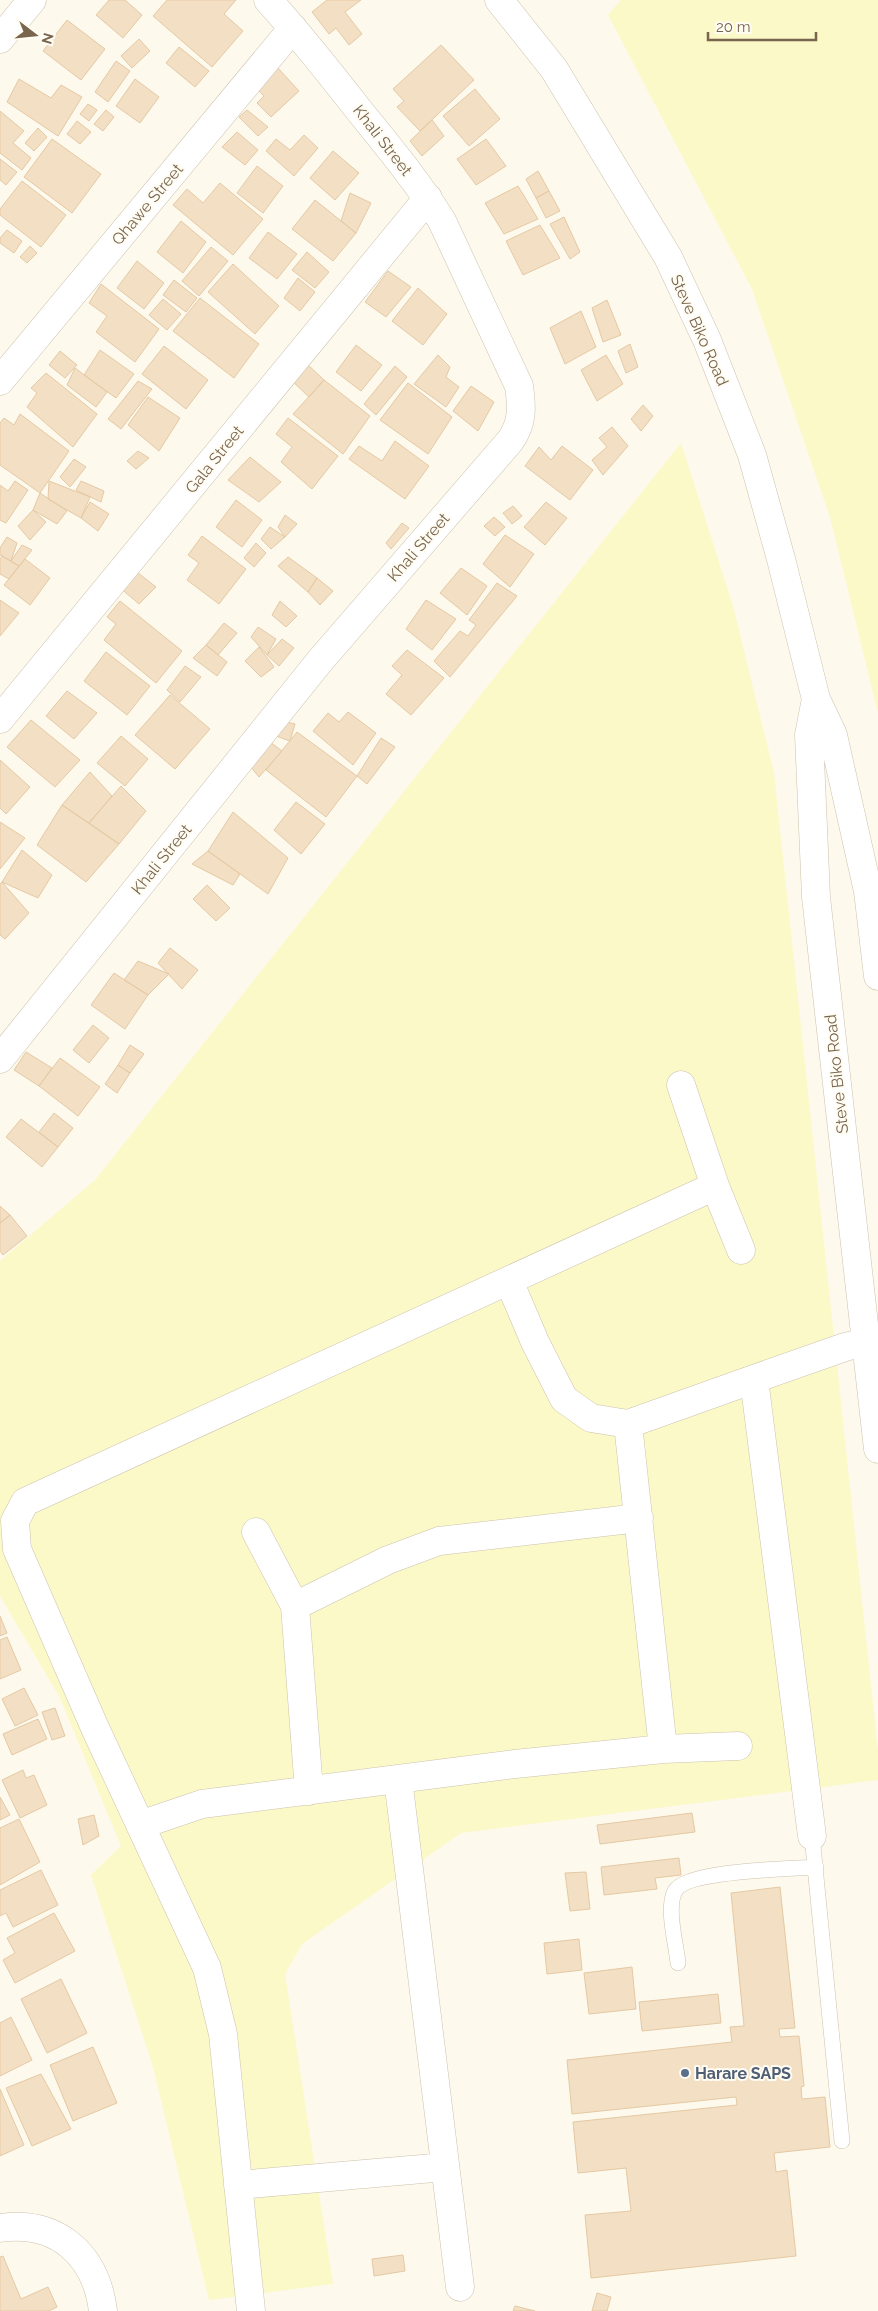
<svg xmlns="http://www.w3.org/2000/svg" width="878" height="2311" viewBox="0 0 878 2311" font-family="Raleway,sans-serif">
<style>
.sand{fill:#fbf9c8}
.building{fill:#f2dfc4;stroke:#e5c9a4}
.lines{fill:none;stroke-linecap:round;stroke-linejoin:round}
.service-casing{stroke:#cdc2ae;stroke-width:16}
.minor-casing{stroke:#cdc2ae;stroke-width:29}
.tertiary-casing{stroke:#cdc2ae;stroke-width:29}
.service{stroke:#fff;stroke-width:15}
.minor{stroke:#fff;stroke-width:28}
.tertiary{stroke:#fff;stroke-width:28}
.service-dot{fill:#5c6f8a;stroke:#fffcf3;stroke-width:2}
.labels{text-anchor:middle;stroke-width:4;stroke-linejoin:round;paint-order:stroke}
.street-label{font-size:16px;fill:#79654e;stroke:#fffcf3}
.service-label{font-size:16px;font-weight:bold;fill:#4e5e75;stroke:#fffcf3;text-anchor:start}
</style>
<rect width="100%" height="100%" fill="#fdf9ec"/>
<!-- sand -->
<path class="sand" d="M 621,0 L 878,0 L 878,713 L 830,517 L 752,289 L 608,15 Z
M 681,443 L 733,606 L 774,773 L 878,1751 L 878,1780 L 461,1833 L 302,1944 L 285,1974 L 333,2284 L 209,2300 L 153,2067 L 91,1875 L 121,1846 L 60,1698 L 0,1596 L 0,1261 L 95,1180 Z"/>
<!-- building -->
<path class="building" d="M 109,0 L 125,0 L 142,15 L 123,38 L 96,15 Z
M 167,0 L 236,0 L 224,14 L 243,31 L 212,67 L 153,16 Z
M 327,0 L 361,0 L 345,12 L 362,34 L 349,45 L 336,28 L 329,34 L 312,12 Z
M 67,20 L 105,49 L 81,80 L 43,51 Z
M 139,39 L 150,51 L 132,68 L 121,56 Z
M 441,45 L 474,80 L 420,131 L 397,107 L 404,101 L 393,89 Z
M 179,47 L 209,71 L 195,87 L 166,63 Z
M 116,61 L 130,71 L 108,102 L 95,92 Z
M 277,67 L 299,91 L 271,117 L 257,103 L 264,96 L 255,87 Z
M 19,79 L 51,98 L 61,85 L 82,97 L 58,136 L 7,102 Z
M 135,79 L 159,97 L 140,123 L 116,106 Z
M 475,89 L 500,119 L 469,146 L 443,116 Z
M 88,104 L 97,110 L 89,121 L 80,114 Z
M 106,110 L 114,117 L 103,131 L 94,124 Z
M 247,110 L 268,127 L 258,136 L 239,117 Z
M 0,111 L 24,131 L 13,143 L 31,158 L 22,170 L 0,153 Z
M 432,120 L 444,136 L 422,156 L 410,141 Z
M 77,121 L 91,132 L 80,144 L 67,134 Z
M 38,128 L 47,137 L 34,151 L 25,143 Z
M 237,132 L 258,150 L 245,165 L 222,147 Z
M 304,135 L 318,148 L 294,176 L 266,151 L 276,139 L 290,150 Z
M 52,139 L 101,174 L 72,213 L 24,177 Z
M 486,139 L 506,166 L 476,185 L 457,159 Z
M 333,151 L 359,173 L 335,200 L 310,178 Z
M 0,159 L 17,172 L 6,185 L 0,180 Z
M 257,166 L 283,186 L 263,213 L 237,193 Z
M 538,171 L 549,191 L 536,198 L 526,179 Z
M 22,181 L 66,215 L 41,247 L 0,215 L 0,209 Z
M 220,183 L 263,219 L 233,255 L 173,205 L 187,189 L 203,203 Z
M 518,186 L 538,219 L 504,234 L 485,203 Z
M 549,191 L 560,211 L 546,218 L 536,198 Z
M 350,193 L 371,203 L 356,233 L 341,221 Z
M 315,200 L 356,233 L 333,261 L 292,229 Z
M 564,217 L 580,252 L 570,259 L 550,224 Z
M 181,221 L 206,242 L 183,273 L 157,252 Z
M 540,225 L 560,258 L 523,275 L 506,241 Z
M 7,230 L 22,241 L 14,253 L 0,243 L 0,238 Z
M 268,232 L 297,254 L 277,279 L 249,258 Z
M 30,246 L 37,253 L 27,263 L 20,257 Z
M 211,247 L 228,261 L 199,296 L 182,281 Z
M 307,252 L 329,272 L 315,288 L 292,270 Z
M 137,261 L 164,283 L 144,309 L 117,288 Z
M 233,264 L 279,306 L 255,334 L 208,292 Z
M 388,271 L 411,287 L 386,317 L 365,302 Z
M 298,278 L 315,292 L 300,311 L 284,298 Z
M 174,280 L 197,298 L 186,312 L 163,295 Z
M 101,284 L 159,329 L 135,362 L 96,332 L 107,316 L 89,303 Z
M 418,288 L 447,314 L 423,345 L 392,321 Z
M 200,298 L 259,344 L 234,378 L 173,331 Z
M 163,299 L 181,314 L 167,330 L 149,315 Z
M 607,300 L 621,335 L 603,342 L 592,308 Z
M 581,311 L 596,347 L 565,364 L 550,328 Z
M 630,344 L 638,367 L 626,373 L 618,351 Z
M 356,345 L 382,365 L 361,391 L 336,372 Z
M 164,346 L 208,380 L 186,409 L 142,374 Z
M 100,350 L 134,374 L 116,398 L 84,375 Z
M 60,351 L 77,365 L 65,378 L 49,365 Z
M 438,355 L 450,367 L 446,377 L 459,387 L 446,407 L 414,384 Z
M 606,355 L 623,384 L 597,401 L 581,370 Z
M 306,363 L 324,380 L 309,397 L 290,379 Z
M 395,366 L 407,377 L 376,415 L 364,404 Z
M 75,368 L 107,392 L 96,407 L 67,385 Z
M 46,373 L 97,414 L 73,447 L 27,407 L 37,393 L 31,388 Z
M 324,380 L 370,416 L 343,454 L 293,414 Z
M 138,381 L 152,389 L 121,429 L 108,419 Z
M 408,383 L 452,417 L 428,454 L 380,420 Z
M 471,386 L 494,402 L 478,431 L 453,411 Z
M 148,397 L 180,418 L 159,451 L 128,425 Z
M 643,405 L 653,416 L 641,431 L 631,419 Z
M 20,414 L 69,451 L 40,493 L 0,465 L 0,423 L 4,418 L 14,425 Z
M 288,418 L 338,456 L 312,489 L 281,462 L 292,447 L 276,434 Z
M 612,427 L 628,446 L 603,475 L 592,460 L 607,447 L 599,438 Z
M 395,441 L 429,466 L 405,499 L 349,459 L 359,446 L 382,461 Z
M 562,446 L 593,470 L 570,500 L 525,466 L 539,447 L 551,460 Z
M 138,451 L 149,458 L 136,469 L 127,461 Z
M 250,457 L 281,482 L 259,502 L 228,480 Z
M 74,459 L 86,467 L 70,487 L 60,477 Z
M 15,481 L 28,490 L 6,523 L 0,520 L 0,485 L 8,491 Z
M 49,481 L 90,497 L 81,518 L 48,499 Z
M 81,481 L 104,491 L 101,502 L 76,490 Z
M 40,493 L 67,511 L 57,524 L 33,510 Z
M 236,500 L 262,520 L 242,547 L 216,527 Z
M 90,502 L 109,514 L 98,531 L 81,518 Z
M 546,502 L 567,518 L 545,545 L 524,527 Z
M 513,506 L 522,516 L 512,524 L 503,513 Z
M 33,510 L 46,522 L 30,540 L 18,526 Z
M 285,515 L 297,524 L 285,537 L 278,527 Z
M 494,517 L 505,527 L 495,536 L 484,526 Z
M 402,523 L 409,528 L 391,549 L 386,543 Z
M 270,527 L 285,537 L 271,549 L 261,539 Z
M 505,535 L 534,554 L 510,587 L 483,564 Z
M 202,536 L 246,569 L 219,604 L 187,580 L 199,563 L 188,555 Z
M 7,537 L 17,543 L 11,561 L 0,555 L 0,548 Z
M 256,543 L 266,553 L 254,567 L 244,558 Z
M 22,545 L 32,550 L 19,566 L 11,561 Z
M 2,556 L 19,566 L 9,579 L 0,574 L 0,559 Z
M 288,557 L 317,578 L 308,592 L 278,566 Z
M 25,559 L 50,578 L 30,605 L 4,585 Z
M 461,568 L 487,586 L 467,615 L 440,593 Z
M 133,569 L 156,587 L 139,604 L 118,586 Z
M 317,578 L 333,591 L 320,605 L 308,592 Z
M 497,583 L 517,596 L 450,677 L 434,661 L 460,631 L 468,636 L 476,625 L 469,620 Z
M 0,600 L 19,613 L 0,636 Z
M 426,600 L 456,619 L 432,650 L 406,629 Z
M 120,601 L 182,651 L 156,683 L 104,640 L 116,624 L 107,617 Z
M 280,601 L 297,616 L 286,627 L 272,615 Z
M 224,623 L 237,633 L 218,655 L 206,645 Z
M 258,627 L 276,639 L 267,655 L 251,637 Z
M 282,639 L 294,648 L 279,666 L 267,655 Z
M 206,645 L 227,662 L 217,676 L 193,658 Z
M 259,647 L 274,667 L 261,677 L 245,661 Z
M 407,650 L 444,678 L 411,715 L 386,694 L 402,675 L 392,666 Z
M 106,652 L 150,686 L 127,715 L 84,681 Z
M 185,666 L 201,677 L 180,702 L 167,690 Z
M 67,691 L 97,713 L 74,739 L 46,716 Z
M 170,695 L 210,729 L 175,769 L 135,735 Z
M 348,712 L 376,733 L 353,765 L 313,731 L 328,713 L 339,722 Z
M 31,720 L 80,760 L 55,787 L 7,747 Z
M 286,722 L 295,724 L 290,741 L 276,736 Z
M 297,732 L 357,776 L 326,817 L 266,770 Z
M 121,736 L 148,759 L 125,786 L 97,763 Z
M 381,738 L 395,747 L 367,784 L 357,776 Z
M 270,742 L 282,751 L 259,777 L 250,766 Z
M 0,760 L 30,787 L 6,814 L 0,808 Z
M 90,772 L 112,796 L 89,823 L 62,805 Z
M 121,786 L 146,811 L 119,844 L 89,823 Z
M 296,802 L 325,824 L 301,854 L 274,830 Z
M 62,805 L 119,844 L 86,882 L 37,845 Z
M 233,812 L 288,858 L 268,894 L 208,851 Z
M 0,822 L 25,838 L 0,869 Z
M 22,850 L 52,875 L 38,898 L 2,882 Z
M 208,851 L 240,874 L 233,885 L 192,864 Z
M 2,882 L 29,913 L 5,939 L 0,935 L 0,884 Z
M 207,885 L 230,908 L 216,921 L 193,899 Z
M 170,948 L 198,970 L 182,989 L 158,963 Z
M 138,961 L 169,974 L 148,995 L 124,980 Z
M 114,973 L 148,995 L 125,1029 L 91,1005 Z
M 93,1025 L 109,1038 L 89,1063 L 73,1050 Z
M 130,1045 L 144,1054 L 130,1073 L 118,1065 Z
M 26,1052 L 52,1068 L 39,1086 L 14,1070 Z
M 60,1058 L 100,1087 L 78,1116 L 39,1086 Z
M 118,1065 L 130,1073 L 117,1093 L 105,1084 Z
M 54,1113 L 73,1128 L 58,1147 L 39,1132 Z
M 21,1119 L 58,1147 L 42,1167 L 6,1137 Z
M 0,1206 L 10,1215 L 0,1223 Z
M 10,1215 L 27,1236 L 3,1255 L 0,1251 L 0,1223 Z
M 0,1616 L 7,1633 L 0,1636 Z
M 7,1637 L 21,1670 L 0,1679 L 0,1640 Z
M 24,1688 L 38,1715 L 15,1726 L 2,1699 Z
M 55,1708 L 65,1736 L 52,1740 L 42,1712 Z
M 38,1719 L 47,1739 L 12,1755 L 3,1734 Z
M 23,1770 L 26,1778 L 34,1775 L 47,1805 L 20,1818 L 2,1780 Z
M 0,1797 L 10,1815 L 0,1820 Z
M 692,1813 L 695,1832 L 600,1844 L 597,1825 Z
M 94,1815 L 99,1836 L 83,1845 L 78,1819 Z
M 19,1819 L 40,1862 L 0,1885 L 0,1828 Z
M 679,1858 L 681,1875 L 655,1878 L 657,1889 L 604,1895 L 601,1867 Z
M 41,1870 L 58,1905 L 13,1927 L 6,1913 L 0,1916 L 0,1890 Z
M 586,1872 L 590,1909 L 570,1911 L 565,1873 Z
M 780,1887 L 795,2028 L 779,2029 L 780,2037 L 799,2036 L 804,2086 L 801,2087 L 802,2099 L 825,2097 L 830,2147 L 774,2153 L 776,2172 L 787,2170 L 796,2256 L 591,2278 L 585,2215 L 631,2211 L 626,2168 L 578,2173 L 573,2122 L 737,2105 L 736,2097 L 572,2114 L 567,2060 L 732,2042 L 730,2027 L 744,2026 L 731,1893 Z
M 54,1913 L 75,1951 L 15,1983 L 3,1960 L 15,1953 L 7,1938 Z
M 579,1939 L 582,1970 L 547,1974 L 544,1943 Z
M 632,1967 L 636,2009 L 589,2014 L 584,1973 Z
M 61,1979 L 87,2033 L 47,2053 L 21,1999 Z
M 718,1994 L 721,2023 L 642,2031 L 639,2002 Z
M 11,2017 L 32,2060 L 0,2076 L 0,2023 Z
M 93,2047 L 117,2103 L 73,2121 L 50,2065 Z
M 41,2074 L 71,2129 L 32,2146 L 6,2088 Z
M 0,2089 L 24,2145 L 0,2156 Z
M 403,2255 L 405,2271 L 374,2276 L 372,2259 Z
M 3,2256 L 21,2299 L 48,2287 L 57,2307 L 49,2311 L 0,2311 L 0,2257 Z
M 597,2293 L 611,2297 L 607,2311 L 592,2311 Z
M 515,2306 L 535,2311 L 513,2311 Z"/>
<g class="lines">
<defs>
<path id="service" d="M 812,1836 L 842,2141
M 678,1963 C 676,1943 666,1908 675,1891 C 686,1870 791,1869 816,1867"/>
<path id="minor" d="M 0,39 L 32,0
M 0,381 L 293,28
M 0,719 L 428,198
M 0,1059 L 319,662 L 510,441 C 523,423 522,407 519,386 L 442,221 C 418,182 387,145 358,109 C 329,72 300,35 268,0
M 681,1085 L 715,1186 L 741,1250
M 509,1281 L 535,1342 L 564,1399 L 591,1418 L 628,1424 L 754,1379
M 628,1424 L 663,1749
M 256,1532 L 295,1606
M 398,1779 L 460,2287
M 309,1791 L 295,1606 L 388,1560 L 439,1541 L 639,1518
M 140,1825 L 202,1804 L 515,1764 L 663,1749 L 738,1746
M 812,1836 L 754,1379 L 845,1347 L 878,1339
M 238,2185 L 445,2167
M 0,2228 C 58,2220 96,2255 103,2311
M 251,2311 L 223,2034 L 207,1968 L 95,1728 L 17,1549 L 15,1521 L 25,1502 L 715,1186"/>
<path id="tertiary" d="M 499,0 L 554,69 L 668,257 L 707,340 L 752,455 L 781,559 L 816,699 L 833,735 L 868,891 L 878,976
M 816,699 L 809,735 L 816,897 L 878,1449"/>
</defs>
<!-- service casing -->
<use href="#service" class="service-casing"/>
<!-- minor casing -->
<use href="#minor" class="minor-casing"/>
<!-- tertiary casing -->
<use href="#tertiary" class="tertiary-casing"/>
<!-- service -->
<use href="#service" class="service"/>
<!-- minor -->
<use href="#minor" class="minor"/>
<!-- tertiary -->
<use href="#tertiary" class="tertiary"/>
</g>
<!-- markers -->
<circle class="service-dot" cx="685" cy="2073" r="5"/>
<g class="labels">
<!-- street labels -->
<g class="street-label">
<text transform="translate(383 140) rotate(52)" y="6">Khali Street</text>
<text transform="translate(147 204) rotate(-50)" y="6">Qhawe Street</text>
<text transform="translate(700 330) rotate(66)" y="6">Steve Biko Road</text>
<text transform="translate(214 459) rotate(-51)" y="6">Gala Street</text>
<text transform="translate(418 547) rotate(-49)" y="6">Khali Street</text>
<text transform="translate(161 859) rotate(-51)" y="6">Khali Street</text>
<text transform="translate(836 1074) rotate(-96)" y="6">Steve Biko Road</text>
</g>
<!-- service labels -->
<g class="service-label">
<text x="695" y="2079">Harare SAPS</text>
</g>
</g>
<!-- north arrow -->
<g transform="translate(35 35) rotate(106)" stroke="#fffcf3" stroke-width="4" paint-order="stroke">
<path d="M0-4L9 19L0 12L-9 19Z" fill="#79654e"/>
<text y="-8" font-size="14" font-weight="bold" text-anchor="middle" fill="#79654e">N</text>
</g>
<!-- scale -->
<path d="M708 32v8h108v-8" fill="none" stroke="#79654e" stroke-width="2.5"/>
<text x="716" y="32" font-size="15" fill="#79654e" stroke="#fffcf3" stroke-width="4" paint-order="stroke">20 m</text>
</svg>
